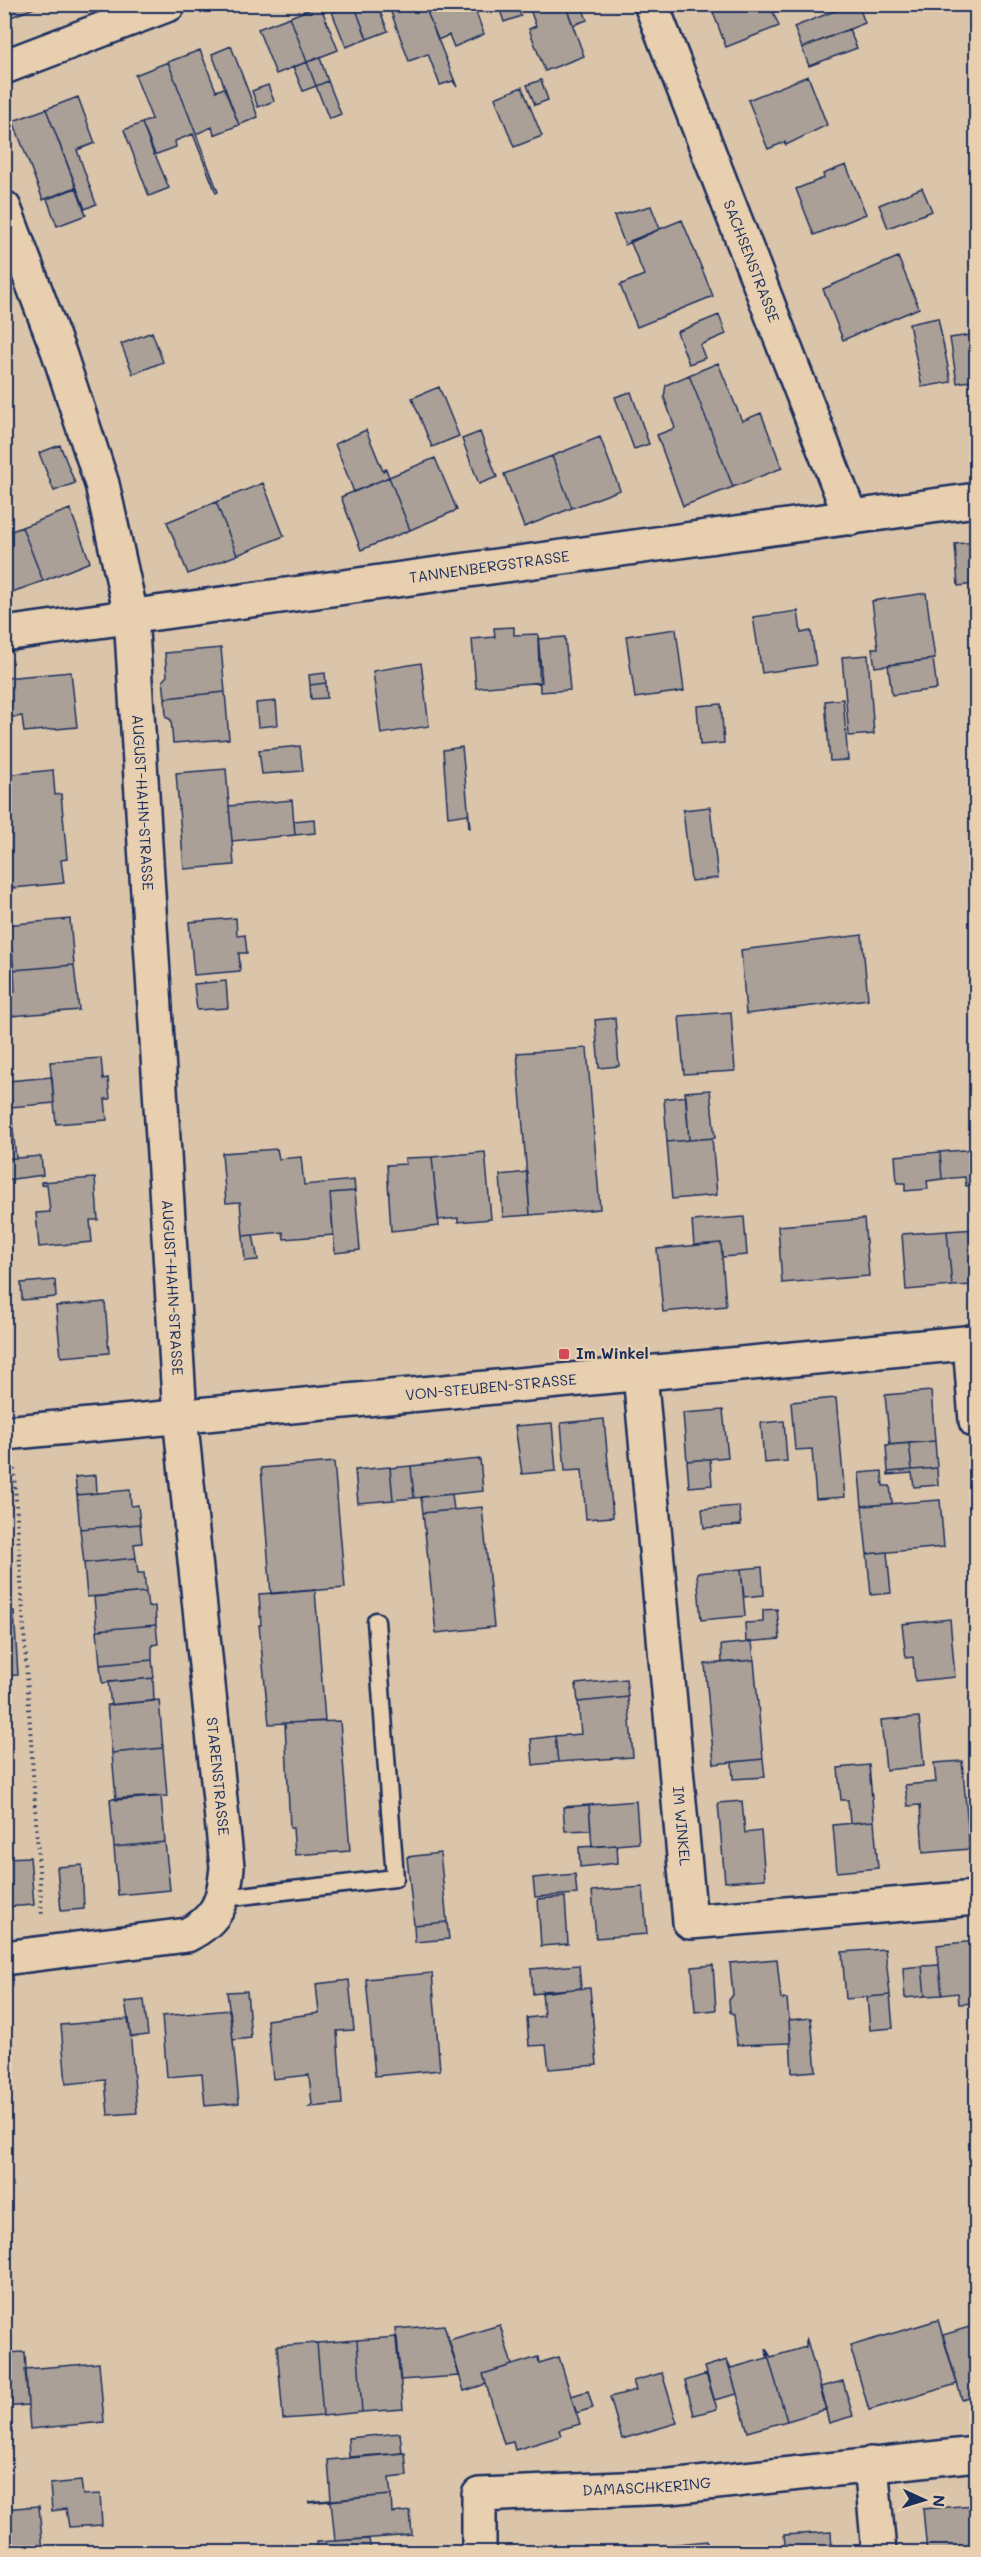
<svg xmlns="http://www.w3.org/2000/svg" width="981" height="2557" viewBox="0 0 981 2557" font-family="Mali,sans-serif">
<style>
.building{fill:#aba097;stroke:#1b2f5e;stroke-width:1.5}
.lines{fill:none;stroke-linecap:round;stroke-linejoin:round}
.lane-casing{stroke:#1b2f5e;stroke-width:21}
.street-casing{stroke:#1b2f5e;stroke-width:38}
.path{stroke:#1b2f5e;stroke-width:4;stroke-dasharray:1.5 4.5;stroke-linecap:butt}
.lane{stroke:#e7cfaf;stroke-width:16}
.street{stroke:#e7cfaf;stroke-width:33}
.poi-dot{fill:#d1495b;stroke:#e7cfaf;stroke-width:2}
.labels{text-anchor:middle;stroke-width:4.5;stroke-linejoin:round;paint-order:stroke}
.street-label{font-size:15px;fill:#1b2f5e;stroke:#e7cfaf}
.poi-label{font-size:15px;font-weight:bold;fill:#1b2f5e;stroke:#e7cfaf;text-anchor:start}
</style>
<rect width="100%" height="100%" fill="#dbc5aa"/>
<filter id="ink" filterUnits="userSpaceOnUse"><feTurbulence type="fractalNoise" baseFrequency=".0167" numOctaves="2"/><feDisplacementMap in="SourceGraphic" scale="12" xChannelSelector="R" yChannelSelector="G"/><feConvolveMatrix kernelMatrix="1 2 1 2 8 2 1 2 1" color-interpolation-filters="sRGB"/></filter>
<g filter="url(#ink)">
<!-- building -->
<path class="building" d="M 6,4 L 42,4 L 42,5 L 11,17 Z
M 354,4 L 377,4 L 388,31 L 367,39 Z
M 354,4 L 367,39 L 346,47 L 332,12 Z
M 388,4 L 424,4 L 457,87 L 453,81 L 440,85 L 428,54 L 409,61 Z
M 424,4 L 473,4 L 484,34 L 454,47 L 449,35 L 438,40 Z
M 498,4 L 516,4 L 521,16 L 504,22 Z
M 528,4 L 565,4 L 584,56 L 545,71 L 529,29 L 536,26 Z
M 565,4 L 581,4 L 587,20 L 573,25 Z
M 710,4 L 786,4 L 787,7 L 773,12 L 779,26 L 726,47 Z
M 852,4 L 858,4 L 865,23 L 802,48 L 794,27 Z
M 320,5 L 338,50 L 307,62 L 290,17 Z
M 290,17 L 307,62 L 276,74 L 258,29 Z
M 849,29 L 857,48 L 809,66 L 802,48 Z
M 231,46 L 258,117 L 239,125 L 212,54 Z
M 200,50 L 216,91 L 224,88 L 239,125 L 214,135 L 212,127 L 196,134 L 168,62 Z
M 320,58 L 328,81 L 316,86 L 307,62 Z
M 168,62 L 196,134 L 218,192 L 216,193 L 193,134 L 175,141 L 176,147 L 154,155 L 142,123 L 152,119 L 135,75 Z
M 307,62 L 316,86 L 303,91 L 293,67 Z
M 808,76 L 827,125 L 786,145 L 785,142 L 768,149 L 748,100 Z
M 541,80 L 548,100 L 535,105 L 527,85 Z
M 328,81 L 341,114 L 329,119 L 316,86 Z
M 268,85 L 274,101 L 258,107 L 252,91 Z
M 522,87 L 542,136 L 514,147 L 495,98 Z
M 78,97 L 95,143 L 77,150 L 96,204 L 85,209 L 46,109 Z
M 46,109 L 76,187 L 43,200 L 13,121 Z
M 142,123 L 169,188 L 149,196 L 124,130 Z
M 846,165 L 866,214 L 814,235 L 796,189 L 824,178 L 823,174 Z
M 76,188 L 86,215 L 57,226 L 47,199 Z
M 922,188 L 932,211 L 888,228 L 879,205 Z
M 651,206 L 660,229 L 625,245 L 614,216 Z
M 682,220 L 713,296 L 637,327 L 620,285 L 644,275 L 630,241 Z
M 898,257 L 919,308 L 843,340 L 823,289 Z
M 719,315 L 726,334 L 700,345 L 705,358 L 689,364 L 677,332 Z
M 938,318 L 951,382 L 922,387 L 909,324 Z
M 152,332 L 163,362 L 133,374 L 121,344 Z
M 971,335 L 976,380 L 957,383 L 950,338 Z
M 718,363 L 742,421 L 761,413 L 782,468 L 733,487 L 689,375 Z
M 689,375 L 733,487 L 683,506 L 657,435 L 675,428 L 664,397 L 666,385 Z
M 439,387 L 459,436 L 432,447 L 412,398 Z
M 631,392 L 649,444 L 634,449 L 615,397 Z
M 366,430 L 383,471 L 386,469 L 389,477 L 354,492 L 335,444 Z
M 480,432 L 497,477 L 479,484 L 462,439 Z
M 600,437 L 620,490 L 572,508 L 552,456 Z
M 60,445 L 75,483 L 54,491 L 39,453 Z
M 552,456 L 572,508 L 524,527 L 504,474 Z
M 435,458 L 457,510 L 410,530 L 389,477 Z
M 389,477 L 410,530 L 361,550 L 341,497 Z
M 263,483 L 284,536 L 237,555 L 216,502 Z
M 216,502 L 237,555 L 188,574 L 167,522 Z
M 70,509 L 90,562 L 43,581 L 22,527 Z
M 22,527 L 43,581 L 4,595 L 4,534 Z
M 976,542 L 976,584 L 958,586 L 955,544 Z
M 926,593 L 935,659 L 875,667 L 872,648 L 878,648 L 872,601 Z
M 798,611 L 801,633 L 811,631 L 816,665 L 762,673 L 753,617 Z
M 514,627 L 514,635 L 538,634 L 542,682 L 476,688 L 472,639 L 495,637 L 494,628 Z
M 676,629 L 684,691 L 635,698 L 626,636 Z
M 565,637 L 570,690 L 540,692 L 538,639 Z
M 221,648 L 225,692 L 165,698 L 163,680 L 167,676 L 165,653 Z
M 868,655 L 874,734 L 849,736 L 842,657 Z
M 933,659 L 937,689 L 892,695 L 888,665 Z
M 421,663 L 429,726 L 381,734 L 373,671 Z
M 71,672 L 77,727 L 24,732 L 22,716 L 4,718 L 4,678 Z
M 325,673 L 326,683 L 310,685 L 309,675 Z
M 326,683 L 327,698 L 311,699 L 310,685 Z
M 225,692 L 229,739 L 173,743 L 171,720 L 166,717 L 165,698 Z
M 843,699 L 848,760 L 830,761 L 825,701 Z
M 276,701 L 278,725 L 258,727 L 256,703 Z
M 721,704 L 724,743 L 700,745 L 697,706 Z
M 300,746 L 303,771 L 262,774 L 259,750 Z
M 462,747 L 470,828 L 469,828 L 468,814 L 448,817 L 443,750 Z
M 226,769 L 234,865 L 184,869 L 176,773 Z
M 53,770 L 55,795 L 61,794 L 67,859 L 61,860 L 64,883 L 4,889 L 4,775 Z
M 292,800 L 295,835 L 232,841 L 229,806 Z
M 710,807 L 718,878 L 691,881 L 683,810 Z
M 314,819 L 315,833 L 295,835 L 294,821 Z
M 236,918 L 237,936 L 245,935 L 247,953 L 239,953 L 240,971 L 194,975 L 189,922 Z
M 70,919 L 74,965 L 14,970 L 12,950 L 5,950 L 4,925 Z
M 862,935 L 868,999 L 746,1014 L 741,950 Z
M 74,965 L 79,1010 L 11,1016 L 9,992 L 15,991 L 14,970 Z
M 226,981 L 228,1008 L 197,1010 L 194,984 Z
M 731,1012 L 735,1071 L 684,1074 L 679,1016 Z
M 615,1018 L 619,1066 L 599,1068 L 595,1020 Z
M 587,1048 L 600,1209 L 530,1215 L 517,1053 Z
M 101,1058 L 103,1079 L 108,1078 L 110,1099 L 105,1099 L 107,1120 L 56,1124 L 50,1062 Z
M 52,1077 L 54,1103 L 11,1107 L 8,1081 Z
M 4,1081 L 8,1081 L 16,1158 L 4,1159 Z
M 710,1090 L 715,1138 L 689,1140 L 685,1092 Z
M 686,1096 L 689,1140 L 667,1142 L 664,1099 Z
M 712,1138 L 717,1195 L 672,1199 L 667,1142 Z
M 277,1149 L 279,1159 L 301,1157 L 304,1185 L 354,1180 L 355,1191 L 330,1193 L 333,1235 L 284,1239 L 283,1232 L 243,1236 L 240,1202 L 226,1203 L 222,1153 Z
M 976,1149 L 976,1185 L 966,1186 L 965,1177 L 942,1179 L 940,1152 Z
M 485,1152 L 491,1219 L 458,1222 L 458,1218 L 438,1220 L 432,1157 Z
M 940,1152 L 942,1179 L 927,1181 L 928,1189 L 905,1191 L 905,1183 L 897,1183 L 895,1156 Z
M 41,1156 L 43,1175 L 6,1180 L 4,1159 Z
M 432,1157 L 439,1226 L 391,1231 L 387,1165 L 406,1164 L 405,1158 Z
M 527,1172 L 530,1215 L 503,1217 L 500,1175 Z
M 95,1178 L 98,1220 L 90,1220 L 92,1242 L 39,1247 L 36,1213 L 50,1212 L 47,1184 L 41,1185 L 41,1182 Z
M 355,1191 L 360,1250 L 335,1253 L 330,1193 Z
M 744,1217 L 747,1255 L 722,1257 L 721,1243 L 694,1245 L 692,1221 Z
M 864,1219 L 869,1276 L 782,1283 L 778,1226 Z
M 976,1229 L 976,1285 L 952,1286 L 947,1231 Z
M 947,1231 L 952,1286 L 906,1290 L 902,1234 Z
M 253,1235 L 258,1260 L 245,1261 L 243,1236 Z
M 721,1243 L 726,1306 L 663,1312 L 657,1249 Z
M 55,1280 L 56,1297 L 22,1300 L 21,1283 Z
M 105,1302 L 109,1353 L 61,1357 L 56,1306 Z
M 931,1391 L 935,1441 L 890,1445 L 885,1395 Z
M 836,1398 L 845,1497 L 816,1499 L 812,1449 L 795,1450 L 791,1402 Z
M 723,1410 L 728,1457 L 687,1461 L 683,1413 Z
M 604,1419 L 613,1517 L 586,1519 L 582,1470 L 565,1471 L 561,1423 Z
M 784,1421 L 787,1461 L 764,1463 L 761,1423 Z
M 552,1423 L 556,1471 L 522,1474 L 515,1426 Z
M 935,1441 L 937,1468 L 912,1470 L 909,1443 Z
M 909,1443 L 912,1470 L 888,1472 L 886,1445 Z
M 480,1459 L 483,1491 L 414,1498 L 411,1466 Z
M 710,1459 L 712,1485 L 689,1487 L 687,1461 Z
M 334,1462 L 345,1588 L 271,1594 L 261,1468 Z
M 411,1466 L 414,1498 L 393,1500 L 390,1468 Z
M 390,1467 L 393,1500 L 358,1503 L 355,1470 Z
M 937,1468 L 938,1485 L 914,1487 L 912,1473 L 888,1475 L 888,1472 Z
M 882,1471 L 883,1486 L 890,1486 L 892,1504 L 862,1506 L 859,1473 Z
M 96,1475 L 97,1493 L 77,1495 L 75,1477 Z
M 130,1490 L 131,1506 L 138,1505 L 140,1524 L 80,1529 L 77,1495 Z
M 452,1494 L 454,1510 L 423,1513 L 421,1497 Z
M 940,1500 L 944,1547 L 867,1554 L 862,1506 Z
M 739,1506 L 741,1525 L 704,1528 L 702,1509 Z
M 482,1507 L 494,1627 L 436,1633 L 423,1513 Z
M 140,1524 L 142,1543 L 134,1544 L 136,1558 L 84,1563 L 80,1529 Z
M 887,1552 L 891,1593 L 871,1595 L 867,1554 Z
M 136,1558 L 138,1573 L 144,1573 L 146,1592 L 87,1597 L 84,1563 Z
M 762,1567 L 764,1595 L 744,1597 L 741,1569 Z
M 741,1569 L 745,1616 L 701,1620 L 697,1573 Z
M 315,1590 L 325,1721 L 269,1724 L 259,1625 L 261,1625 L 259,1594 Z
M 146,1592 L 148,1607 L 155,1606 L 156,1625 L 97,1630 L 94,1597 Z
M 777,1609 L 780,1639 L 746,1642 L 745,1623 L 763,1622 L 763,1610 Z
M 14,1611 L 18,1675 L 4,1676 L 4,1612 Z
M 950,1619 L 955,1677 L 915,1681 L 913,1657 L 906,1658 L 902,1624 Z
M 156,1625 L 158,1644 L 152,1645 L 152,1660 L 100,1665 L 97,1630 Z
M 752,1642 L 754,1660 L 722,1663 L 721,1645 Z
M 152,1660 L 154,1678 L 102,1683 L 100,1665 Z
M 754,1660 L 763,1759 L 714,1764 L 705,1664 Z
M 153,1678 L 154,1701 L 111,1705 L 108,1682 Z
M 626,1679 L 628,1697 L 578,1702 L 576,1684 Z
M 628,1697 L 633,1757 L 558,1762 L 555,1736 L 581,1734 L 578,1702 Z
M 159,1700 L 163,1748 L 112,1753 L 107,1705 Z
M 919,1717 L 924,1766 L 886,1770 L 881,1720 Z
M 340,1721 L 350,1851 L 295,1855 L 293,1828 L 290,1828 L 285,1723 Z
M 555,1736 L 558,1762 L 533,1765 L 531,1739 Z
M 163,1748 L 167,1796 L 116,1800 L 112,1753 Z
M 763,1759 L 765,1777 L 733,1779 L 732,1762 Z
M 962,1761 L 970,1849 L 923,1853 L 920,1805 L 908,1806 L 905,1785 L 936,1782 L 934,1763 Z
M 869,1765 L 874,1821 L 850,1823 L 848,1800 L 841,1800 L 838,1768 Z
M 161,1796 L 165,1842 L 114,1847 L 110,1799 Z
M 636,1801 L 639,1843 L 592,1847 L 589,1805 Z
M 742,1801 L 745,1833 L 761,1831 L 765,1879 L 725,1882 L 718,1803 Z
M 589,1805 L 591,1830 L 565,1831 L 563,1807 Z
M 874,1821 L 878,1868 L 837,1872 L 833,1825 Z
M 165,1842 L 170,1890 L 118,1895 L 114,1847 Z
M 617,1845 L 618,1863 L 580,1867 L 579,1847 Z
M 440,1853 L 447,1922 L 414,1925 L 407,1857 Z
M 30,1857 L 34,1905 L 4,1907 L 4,1858 Z
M 82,1865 L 84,1909 L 61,1911 L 57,1867 Z
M 575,1874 L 577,1894 L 535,1897 L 533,1878 Z
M 643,1887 L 647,1934 L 596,1938 L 592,1891 Z
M 565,1897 L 568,1944 L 541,1946 L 538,1899 Z
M 447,1922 L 449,1939 L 415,1942 L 414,1925 Z
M 976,1941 L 976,2003 L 959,2004 L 958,1993 L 942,1995 L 937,1945 Z
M 885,1949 L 890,1995 L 846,1999 L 842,1952 Z
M 777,1959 L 781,1999 L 787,1999 L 791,2043 L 737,2045 L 734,2015 L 730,2012 L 729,2000 L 733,1995 L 730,1963 Z
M 579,1965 L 581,1988 L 533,1994 L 531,1969 Z
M 713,1965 L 716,2010 L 695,2012 L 692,1967 Z
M 939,1965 L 942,1995 L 925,1996 L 922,1966 Z
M 922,1966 L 925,1996 L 905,1998 L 903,1968 Z
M 432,1973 L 440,2070 L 375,2076 L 366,1979 Z
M 349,1980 L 354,2030 L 337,2031 L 342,2104 L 309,2107 L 312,2104 L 309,2075 L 273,2079 L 267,2020 L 319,2013 L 316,1984 Z
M 590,1988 L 597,2065 L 549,2069 L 546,2045 L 529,2046 L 527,2018 L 544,2016 L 542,1991 Z
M 247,1991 L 251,2038 L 233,2040 L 227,1992 Z
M 890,1995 L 893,2028 L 870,2030 L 867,1997 Z
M 144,2000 L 148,2035 L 131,2037 L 125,2002 Z
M 230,2010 L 239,2103 L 205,2106 L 202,2074 L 167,2077 L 162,2016 Z
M 811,2018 L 816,2071 L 792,2073 L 789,2020 Z
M 129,2019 L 137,2113 L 108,2115 L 105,2080 L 66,2084 L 61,2025 Z
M 938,2320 L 957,2384 L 869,2410 L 850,2346 Z
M 444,2325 L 459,2376 L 400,2380 L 395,2329 Z
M 500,2325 L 512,2365 L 483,2374 L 486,2384 L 464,2391 L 449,2340 Z
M 976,2325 L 976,2396 L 962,2400 L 943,2335 Z
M 397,2337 L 403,2409 L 362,2412 L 357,2340 Z
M 806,2337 L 827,2409 L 787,2421 L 766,2349 L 771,2357 L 806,2347 Z
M 357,2340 L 362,2412 L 323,2416 L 317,2343 Z
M 317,2343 L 323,2416 L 283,2419 L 277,2346 Z
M 766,2349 L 787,2421 L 748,2432 L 727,2360 L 731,2368 L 767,2358 Z
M 25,2352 L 28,2405 L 4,2407 L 4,2353 Z
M 538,2357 L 539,2363 L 559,2357 L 580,2424 L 559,2430 L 561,2436 L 515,2450 L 513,2442 L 504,2444 L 483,2374 Z
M 727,2360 L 737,2394 L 714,2400 L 704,2367 Z
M 99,2363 L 104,2422 L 30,2429 L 25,2369 Z
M 662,2373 L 677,2423 L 622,2439 L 610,2397 L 636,2390 L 633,2381 Z
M 707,2374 L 717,2409 L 694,2415 L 685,2381 Z
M 843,2381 L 853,2416 L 829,2423 L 820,2387 Z
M 588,2391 L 593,2408 L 576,2413 L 571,2396 Z
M 400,2433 L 402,2453 L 349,2457 L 348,2438 Z
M 405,2453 L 407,2476 L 389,2478 L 391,2495 L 308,2502 L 331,2500 L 328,2460 Z
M 81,2481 L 83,2495 L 100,2494 L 102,2525 L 69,2527 L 66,2509 L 52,2511 L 50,2484 Z
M 391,2495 L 392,2513 L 410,2511 L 412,2535 L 335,2541 L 331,2501 L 308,2503 Z
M 974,2505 L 974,2511 L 976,2511 L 976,2552 L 927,2552 L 923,2509 Z
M 39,2506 L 43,2552 L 4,2552 L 4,2509 Z
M 831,2532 L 832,2552 L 786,2552 L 784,2535 Z
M 369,2539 L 371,2552 L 317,2552 L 317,2542 Z
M 707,2541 L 708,2552 L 658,2552 L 658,2546 Z"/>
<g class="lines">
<defs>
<path id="lane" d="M 224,1898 L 395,1878 L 376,1621"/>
<g id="street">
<path id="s1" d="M 651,4 L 851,518"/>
<path d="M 4,67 L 169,4"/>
<path id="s2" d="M 4,208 L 59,353 L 102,484 L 131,615 L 180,1416 L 227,1867 C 224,1900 219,1919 187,1935 L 4,1958"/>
<path id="s3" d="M 4,634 L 976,500"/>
<path d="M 970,1342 L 976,1421"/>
<path id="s4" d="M 640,1374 L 690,1922 L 976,1898"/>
<path id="s5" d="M 4,1433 L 976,1342"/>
<path d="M 871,2464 L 879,2552"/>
<path id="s6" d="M 479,2552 L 479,2495 L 670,2487 L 976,2454"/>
</g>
</defs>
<!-- lane casing -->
<use href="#lane" class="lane-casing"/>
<!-- street casing -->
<use href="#street" class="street-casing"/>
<!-- path -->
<path class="path" d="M 14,1469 L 42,1917"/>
<!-- lane -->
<use href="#lane" class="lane"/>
<!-- street -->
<use href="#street" class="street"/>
</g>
</g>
<!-- markers -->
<rect class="poi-dot" x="558" y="1348" width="12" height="12" rx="3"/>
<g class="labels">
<!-- street labels -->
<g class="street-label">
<text dy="5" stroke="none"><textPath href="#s1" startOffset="276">SACHSENSTRASSE</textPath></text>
<text dy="5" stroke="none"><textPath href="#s3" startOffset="490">TANNENBERGSTRASSE</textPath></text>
<text dy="5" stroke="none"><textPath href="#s2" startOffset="615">AUGUST-HAHN-STRASSE</textPath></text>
<text dy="5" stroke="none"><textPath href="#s2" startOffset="1101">AUGUST-HAHN-STRASSE</textPath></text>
<text dy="5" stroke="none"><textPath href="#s5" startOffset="489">VON-STEUBEN-STRASSE</textPath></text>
<text dy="5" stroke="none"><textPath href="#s2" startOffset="1592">STARENSTRASSE</textPath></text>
<text dy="5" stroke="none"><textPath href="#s4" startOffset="454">IM WINKEL</textPath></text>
<text dy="5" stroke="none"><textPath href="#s6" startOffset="225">DAMASCHKERING</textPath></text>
</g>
<!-- poi labels -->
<g class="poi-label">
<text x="576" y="1359">Im Winkel</text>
</g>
</g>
<!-- margin -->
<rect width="981" height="2557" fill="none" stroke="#e7cfaf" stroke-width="24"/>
<rect x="12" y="12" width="957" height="2533" fill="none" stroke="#1b2f5e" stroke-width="2" filter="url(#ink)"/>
<!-- north arrow -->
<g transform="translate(924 2500) rotate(94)" stroke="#e7cfaf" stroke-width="4.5" paint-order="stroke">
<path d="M0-4.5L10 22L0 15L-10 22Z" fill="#1b2f5e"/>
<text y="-9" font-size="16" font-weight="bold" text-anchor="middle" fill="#1b2f5e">N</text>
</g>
</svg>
